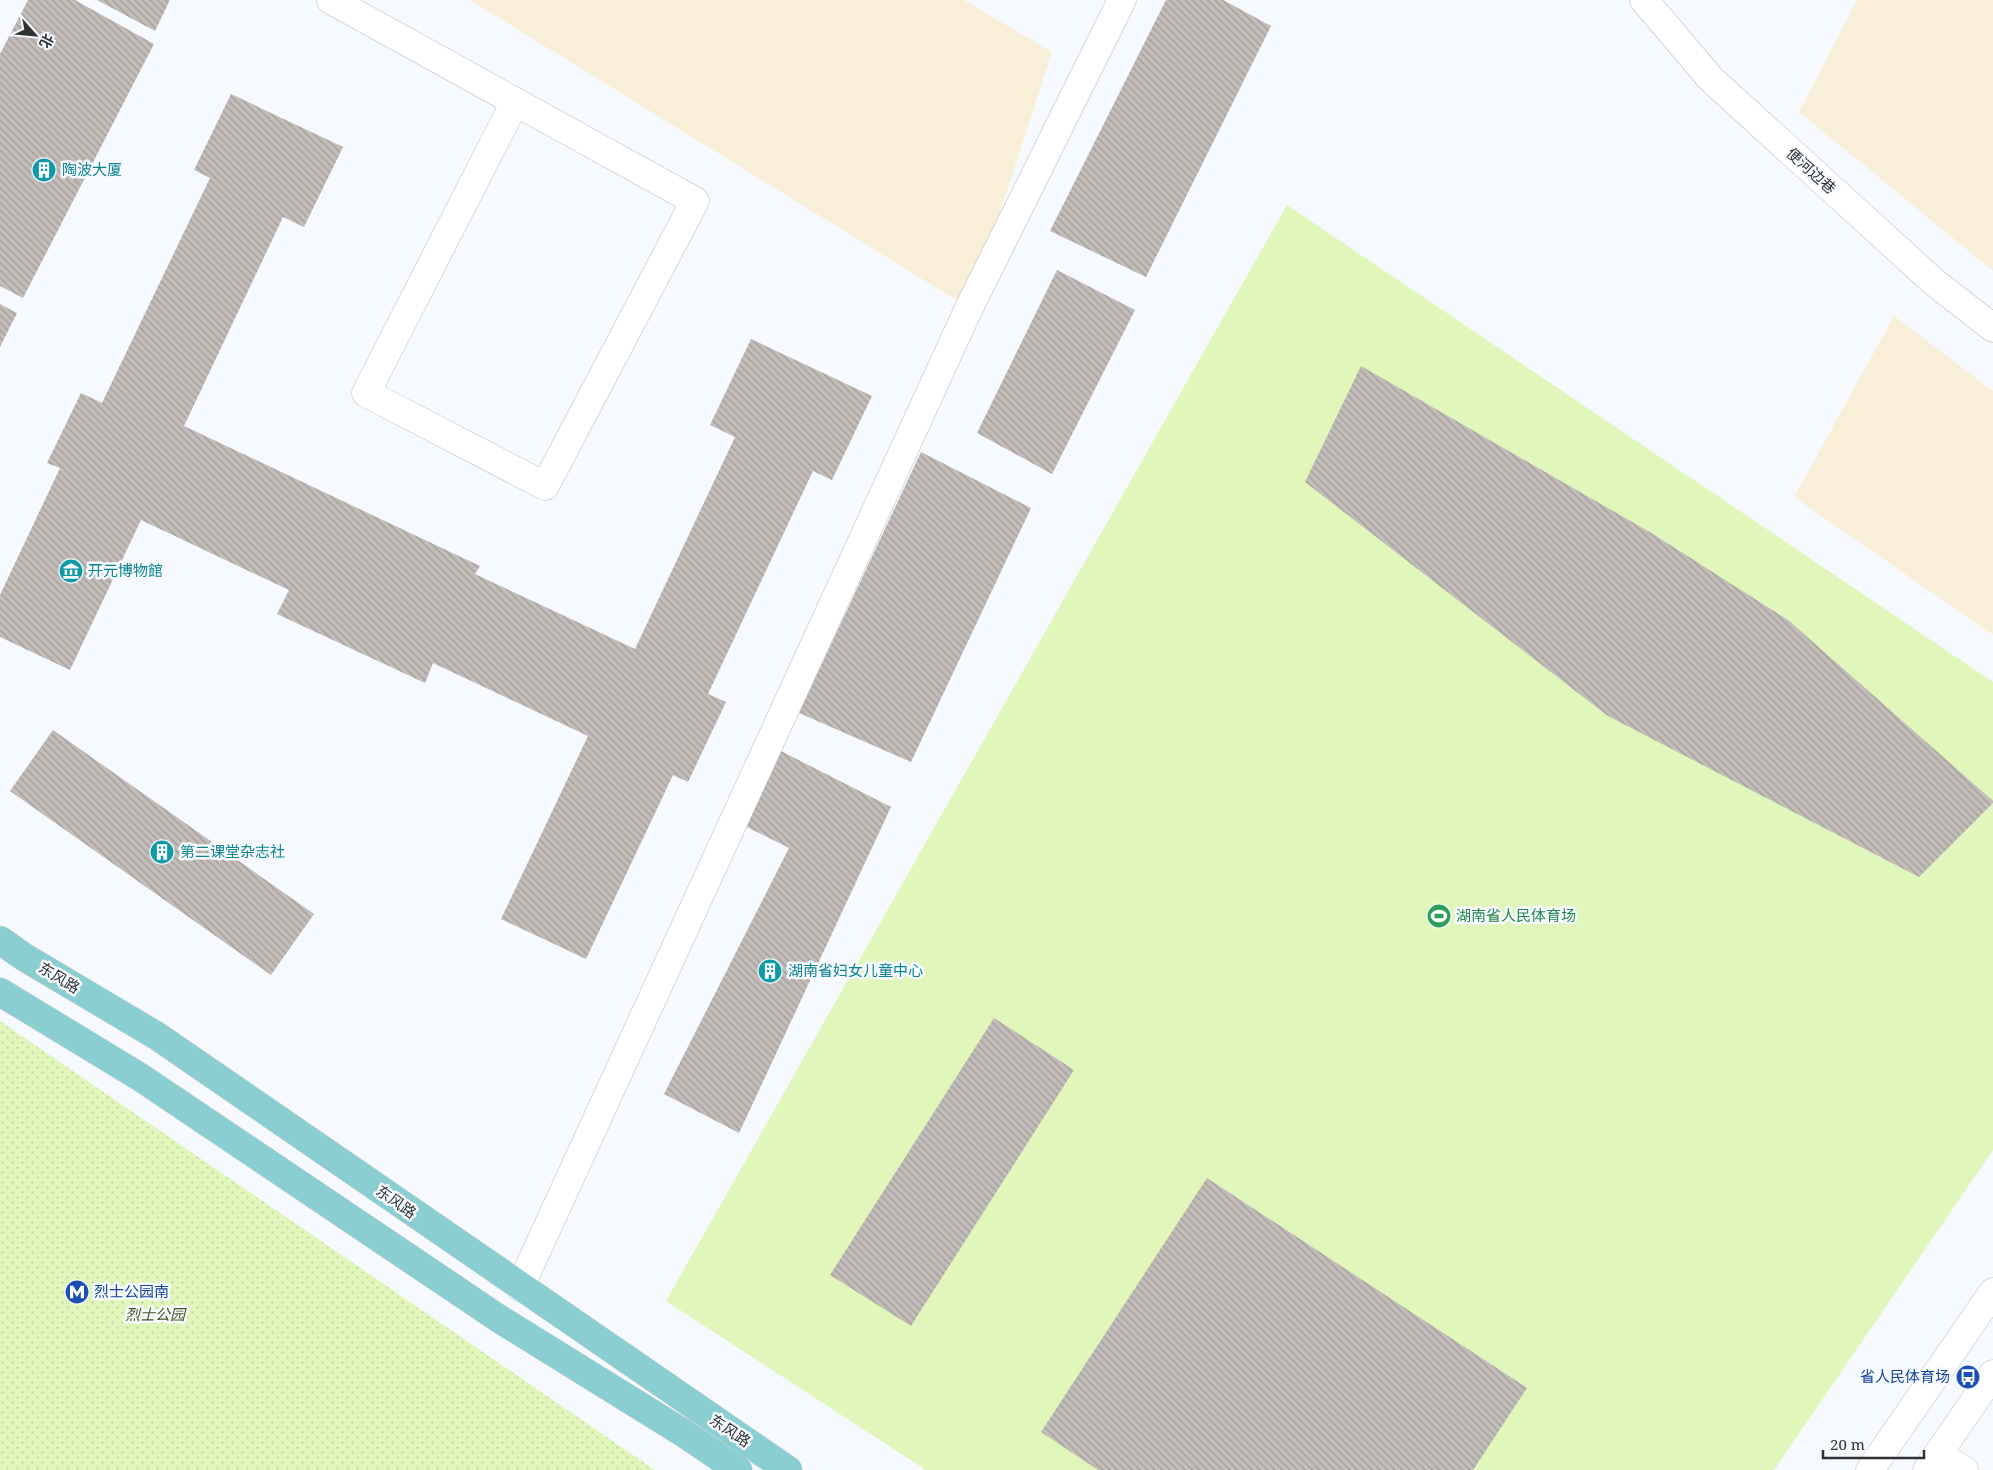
<svg xmlns="http://www.w3.org/2000/svg" width="1993" height="1470" viewBox="0 0 1993 1470" font-family="'Noto Serif','Noto Sans SC',serif">
<style>
.commercial{fill:#f9efd9}
.grass{fill:#e0f6bb}
.park{fill:url(#park-dots)}
.building{fill:url(#building-back-hatch)}
.lines{fill:none;stroke-linecap:round;stroke-linejoin:round}
.minor-casing{stroke:#b8bbc0;stroke-width:29}
.major-casing{stroke:#d6d6d6;stroke-width:29}
.minor{stroke:#fff;stroke-width:28}
.major{stroke:#8aced1;stroke-width:28}
.labels{text-anchor:middle;stroke-width:5;stroke-linejoin:round;paint-order:stroke}
.culture-label{font-size:15px;fill:#0d838f;stroke:#f6faff;text-anchor:start}
.street-label{font-size:15px;fill:#303133;stroke:#f6faff}
.leisure-label{font-size:15px;fill:#27864d;stroke:#f6faff;text-anchor:start}
.transit-label{font-size:15px;fill:#164399;stroke:#f6faff;text-anchor:start}
.park-label{font-size:15px;font-style:italic;fill:#45571f;stroke:#f6faff}
</style>
<defs>
<pattern id="park-dots" width="8" height="8" patternUnits="userSpaceOnUse" patternTransform="scale(1.25)"><rect width="8" height="8" fill="#e0f6bb"/><path d="M2 2h.1M6 6h.1" fill="none" stroke="#c0d3a1" stroke-width="1.8" stroke-linecap="round"/></pattern>
<pattern id="building-back-hatch" width="6" height="6" patternUnits="userSpaceOnUse" patternTransform="scale(1.25)"><rect width="6" height="6" fill="#c3bdba"/><path d="M-1 5l2 2M0 0l6 6M5-1l2 2" fill="none" stroke="#9f9a98"/></pattern>
</defs>
<rect width="100%" height="100%" fill="#f6faff"/>
<!-- commercial -->
<path class="commercial" d="M 470,0 L 964,0 L 1052,52 L 969,308 Z
M 1857,0 L 1993,0 L 1993,271 L 1799,112 Z
M 1894,316 L 1993,391 L 1993,635 L 1794,497 Z"/>
<!-- grass -->
<path class="grass" d="M 1287,205 L 1993,682 L 1993,1150 L 1774,1470 L 926,1470 L 666,1301 Z"/>
<!-- park -->
<path class="park" d="M 0,1021 L 655,1470 L 0,1470 Z"/>
<!-- building -->
<path class="building" d="M 28,0 L 75,0 L 154,44 L 23,298 L 0,286 L 0,54 Z
M 97,0 L 170,0 L 155,31 Z
M 1166,0 L 1223,0 L 1271,26 L 1146,277 L 1050,231 Z
M 231,94 L 343,147 L 304,227 L 283,217 L 184,426 L 480,566 L 475,574 L 635,649 L 735,437 L 710,425 L 751,339 L 872,396 L 832,480 L 813,471 L 708,694 L 726,702 L 688,782 L 673,775 L 586,959 L 501,919 L 588,736 L 433,663 L 425,683 L 277,614 L 289,590 L 141,520 L 70,670 L 0,637 L 0,595 L 60,468 L 47,463 L 81,393 L 102,403 L 210,178 L 194,170 Z
M 1057,270 L 1135,310 L 1052,474 L 977,433 Z
M 0,304 L 17,313 L 0,347 Z
M 1361,366 L 1653,534 L 1788,620 L 1993,801 L 1993,803 L 1919,877 L 1608,716 L 1305,482 Z
M 921,452 L 1031,508 L 911,762 L 799,713 Z
M 53,730 L 314,914 L 271,975 L 10,791 Z
M 773,747 L 891,807 L 739,1133 L 664,1094 L 789,848 L 735,821 Z
M 994,1018 L 1074,1070 L 911,1326 L 830,1275 Z
M 1207,1178 L 1527,1388 L 1473,1470 L 1098,1470 L 1041,1432 Z"/>
<g class="lines">
<defs>
<path id="minor" d="M 331,0 L 695,201 L 545,486 L 366,393 L 515,102
M 1644,0 L 1711,79 L 1934,282 L 1993,328
M 520,1287 L 969,308 L 1122,0
M 1938,1455 L 1964,1470
M 1870,1470 L 1993,1292
M 1927,1470 L 1993,1374"/>
<path id="major" d="M 0,940 L 24,957 L 157,1036 L 788,1470
M 0,992 L 140,1077 L 498,1318 L 685,1434 L 738,1470"/>
</defs>
<!-- minor casing -->
<use href="#minor" class="minor-casing"/>
<!-- major casing -->
<use href="#major" class="major-casing"/>
<!-- minor -->
<use href="#minor" class="minor"/>
<!-- major -->
<use href="#major" class="major"/>
</g>
<!-- icons -->
<defs>
<symbol id="building-disc" viewBox="-11 -11 22 22"><circle r="9.5" fill="#0f9aa8" stroke="#f6faff"/><path d="M-4-6H4V6H1V3H-1V6H-4ZM-2.5-4.3h1.7v1.8h-1.7ZM.8-4.3h1.7v1.8H.8ZM-2.5-1h1.7V.8h-1.7ZM.8-1h1.7V.8H.8Z" fill="#fff"/></symbol>
<symbol id="museum-disc" viewBox="-11 -11 22 22"><circle r="9.5" fill="#0f9aa8" stroke="#f6faff"/><path d="M0-6L6-3V-2H-6V-3ZM-5-1h2V3h-2ZM-1-1h2V3h-2ZM3-1h2V3H3ZM-6 4H6V6H-6Z" fill="#fff"/></symbol>
<symbol id="stadium-disc" viewBox="-11 -11 22 22"><circle r="9.5" fill="#2e9e5b" stroke="#f6faff"/><path d="M0-5a6.5 5 0 1 0 0 10a6.5 5 0 1 0 0-10ZM-3.5-1.8h7v3.6h-7Z" fill="#fff"/></symbol>
<symbol id="metro-disc" viewBox="-11 -11 22 22"><circle r="9.5" fill="#1a4fb4" stroke="#f6faff"/><path d="M-5.5 5V-5H-3L0 0L3-5H5.5V5H3V-.5L0 4L-3-.5V5Z" fill="#fff"/></symbol>
<symbol id="bus-disc" viewBox="-11 -11 22 22"><circle r="9.5" fill="#1a4fb4" stroke="#f6faff"/><path d="M-5-6H5V4H4V6H2V4H-2V6H-4V4H-5ZM-3.5-4V0h7V-4ZM-3.5 1.2v1.5H-2V1.2ZM2 1.2v1.5H3.5V1.2Z" fill="#fff"/></symbol>
</defs>
<g fill-rule="evenodd">
<use href="#building-disc" x="30" y="156" width="28" height="28"/>
<use href="#museum-disc" x="57" y="557" width="28" height="28"/>
<use href="#building-disc" x="148" y="838" width="28" height="28"/>
<use href="#stadium-disc" x="1425" y="902" width="28" height="28"/>
<use href="#building-disc" x="756" y="957" width="28" height="28"/>
<use href="#metro-disc" x="63" y="1278" width="28" height="28"/>
<use href="#bus-disc" x="1954" y="1363" width="28" height="28"/>
</g>
<g class="labels">
<!-- culture labels -->
<g class="culture-label">
<text x="62" y="175">陶波大厦</text>
<text x="88" y="576">开元博物館</text>
<text x="180" y="857">第二课堂杂志社</text>
<text x="788" y="976">湖南省妇女儿童中心</text>
</g>
<!-- street labels -->
<g class="street-label">
<text transform="translate(1811 171) rotate(42)" y="5">便河边巷</text>
<text transform="translate(59 978) rotate(31)" y="5">东风路</text>
<text transform="translate(396 1202) rotate(35)" y="5">东风路</text>
<text transform="translate(730 1431) rotate(34)" y="5">东风路</text>
</g>
<!-- leisure labels -->
<g class="leisure-label">
<text x="1456" y="921">湖南省人民体育场</text>
</g>
<!-- transit labels -->
<g class="transit-label">
<text x="94" y="1297">烈士公园南</text>
<text x="1950" y="1382" text-anchor="end">省人民体育场</text>
</g>
<!-- park labels -->
<g class="park-label">
<text x="155" y="1320">烈士公园</text>
</g>
</g>
<!-- north arrow -->
<g transform="translate(35 35) rotate(117)" stroke="#f6faff" stroke-width="4" paint-order="stroke">
<path d="M0-4L9 19L0 12L-9 19Z" fill="#303133"/>
<text y="-8" font-size="14" font-weight="bold" text-anchor="middle" fill="#303133">北</text>
</g>
<!-- scale -->
<path d="M1823 1450v8h101v-8" fill="none" stroke="#303133" stroke-width="2.5"/>
<text x="1830" y="1450" font-size="15" fill="#303133" stroke="#f6faff" stroke-width="4" paint-order="stroke">20 m</text>
</svg>
